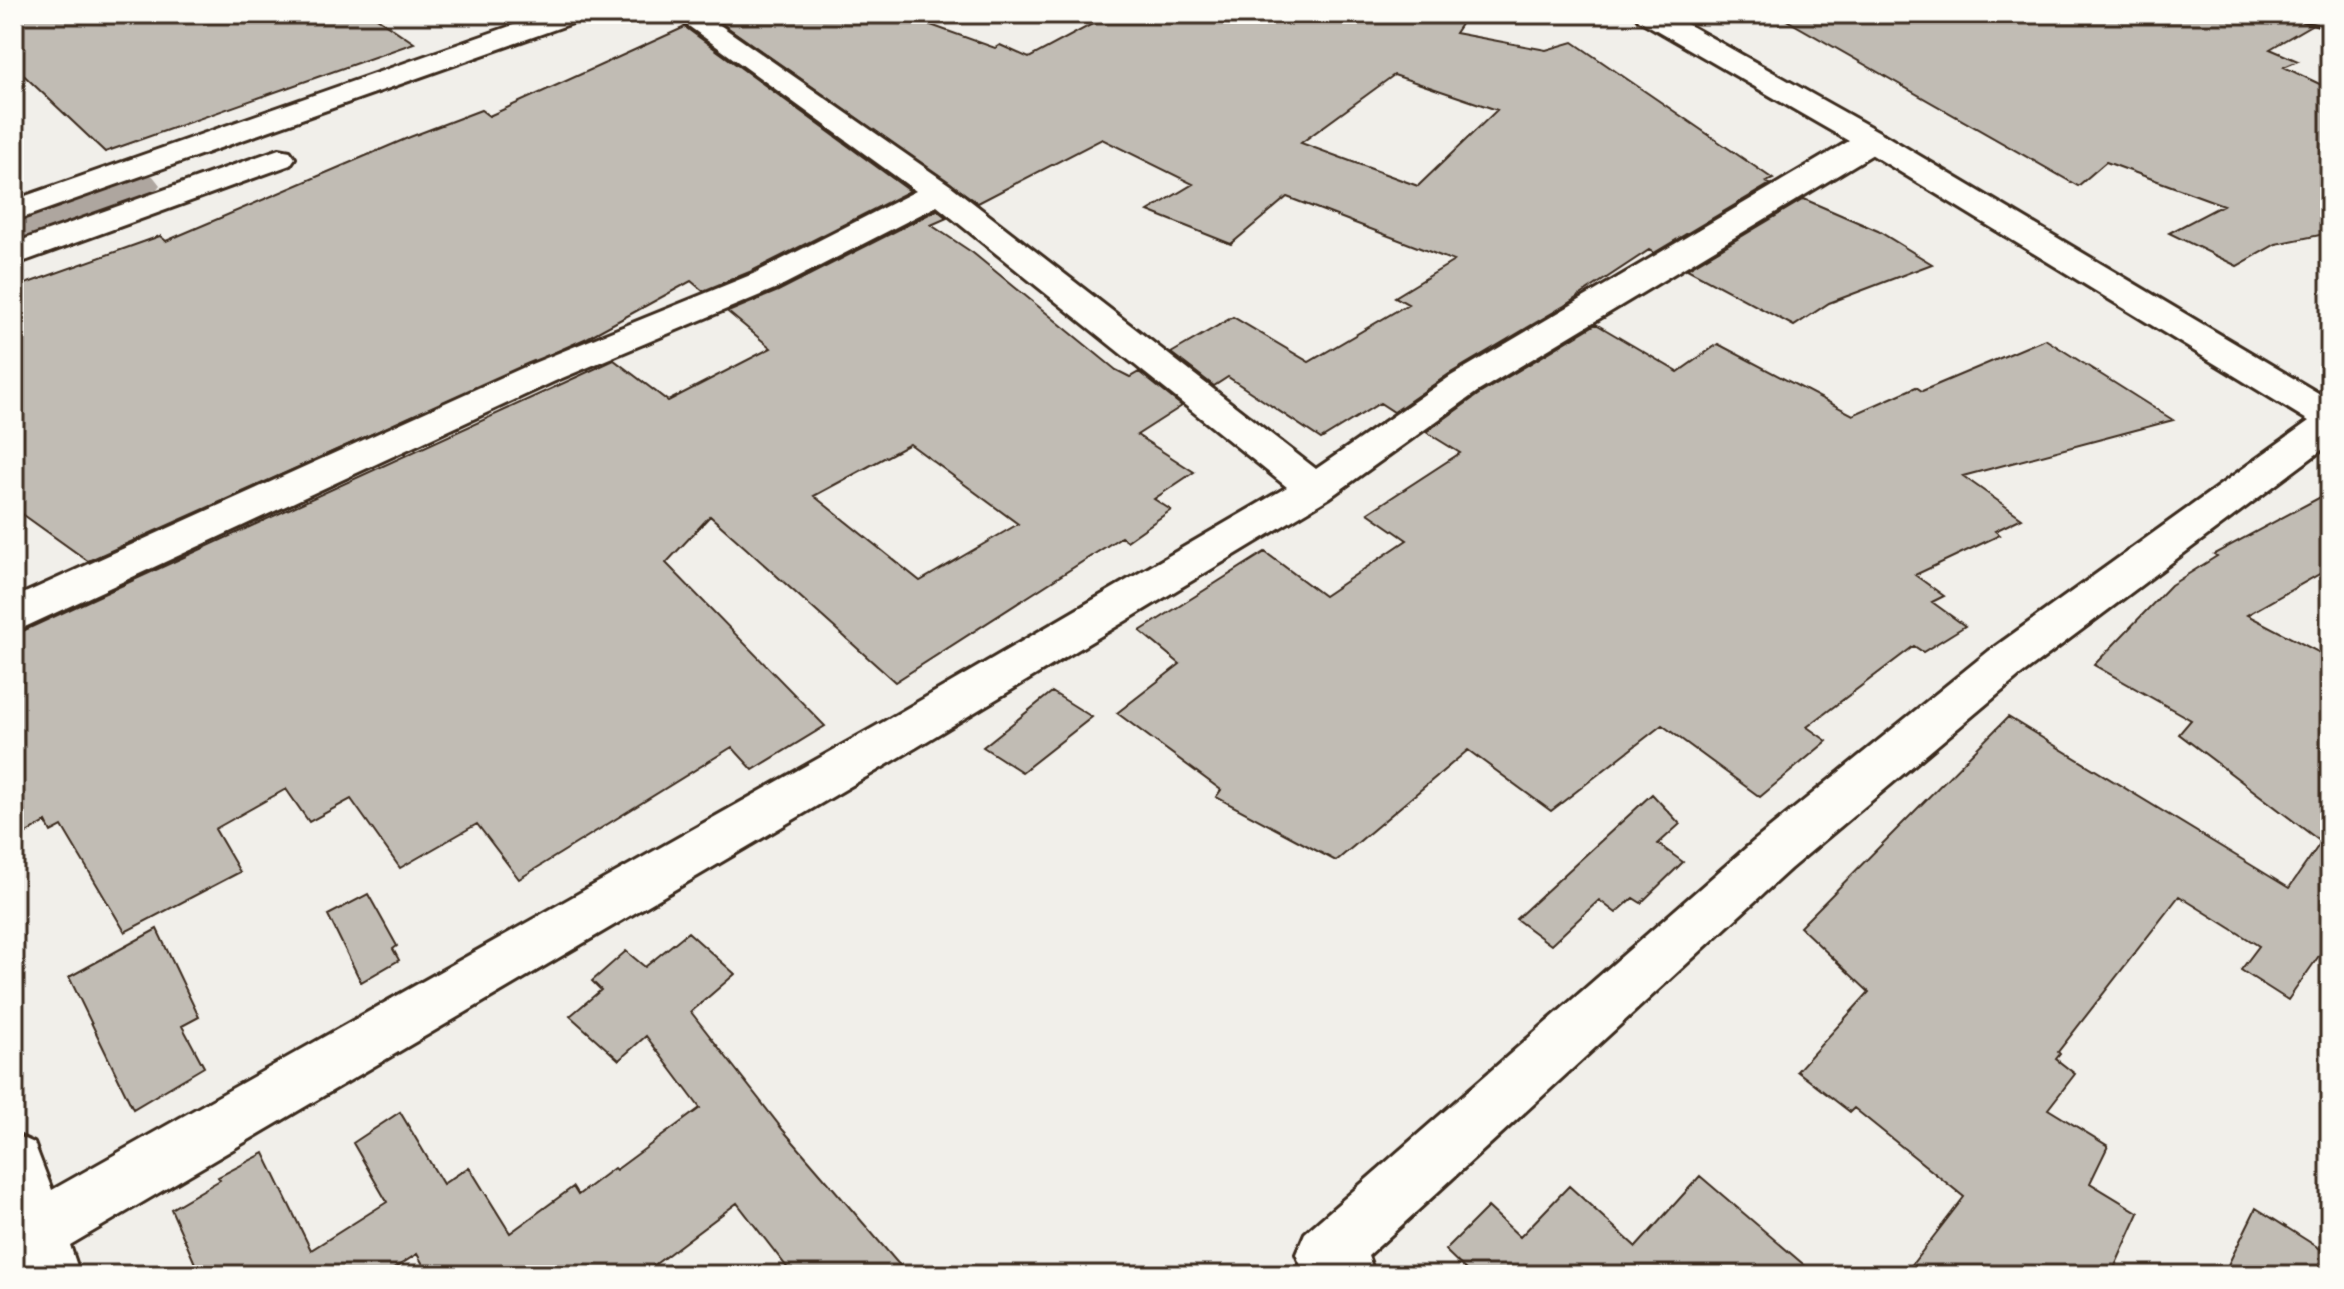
<svg xmlns="http://www.w3.org/2000/svg" width="2344" height="1289" viewBox="0 0 2344 1289" font-family="Mynerve,sans-serif">
<style>
.lines{fill:none;stroke-linecap:round;stroke-linejoin:round}
.canal{fill:#aea69f;fill-rule:evenodd}
.building{fill:#c1bcb4;stroke:#3b2a1e;stroke-width:2;fill-rule:evenodd}
.minor-casing{stroke:#3b2a1e;stroke-width:6}
.tertiary-casing{stroke:#3b2a1e;stroke-width:6}
.minor{fill:#fdfcf7;fill-rule:evenodd}
.tertiary{fill:#fdfcf7;fill-rule:evenodd}
</style>
<rect width="100%" height="100%" fill="#f1efea"/>
<filter id="ink" filterUnits="userSpaceOnUse"><feTurbulence type="fractalNoise" baseFrequency=".0125" numOctaves="2"/><feDisplacementMap in="SourceGraphic" scale="16" xChannelSelector="R" yChannelSelector="G"/><feConvolveMatrix kernelMatrix="1 2 1 2 8 2 1 2 1" color-interpolation-filters="sRGB"/></filter>
<g filter="url(#ink)">
<g class="lines">
<!-- canal -->
<path class="canal" d="M 138,172 L 153,176 L 160,185 L 153,194 L 14,244 L 14,215 Z"/>
</g>
<!-- building -->
<path class="building" d="M 14,14 L 371,14 L 414,43 L 105,152 L 14,66 Z
M 900,14 L 995,48 L 1000,45 L 1029,58 L 1111,14 L 1468,14 L 1455,33 L 1546,50 L 1573,42 L 1773,179 L 1766,182 L 1770,184 L 1654,253 L 1649,250 L 1564,306 L 1449,374 L 1394,412 L 1380,403 L 1321,439 L 1228,377 L 1214,386 L 1171,353 L 1233,317 L 1309,362 L 1408,304 L 1395,297 L 1454,261 L 1287,197 L 1231,244 L 1148,211 L 1193,184 L 1102,139 L 978,203 L 710,15 ZM 1394,75 L 1497,110 L 1418,186 L 1301,143 Z
M 1776,14 L 2298,14 L 2302,22 L 2311,25 L 2270,49 L 2298,61 L 2284,67 L 2330,89 L 2330,233 L 2276,244 L 2237,266 L 2169,233 L 2223,205 L 2106,162 L 2078,186 Z
M 685,27 L 910,191 L 752,271 L 703,291 L 691,281 L 587,338 L 88,561 L 14,508 L 14,288 L 160,236 L 166,241 L 410,137 L 481,110 L 489,116 Z
M 1804,199 L 1878,231 L 1932,264 L 1829,303 L 1794,326 L 1687,269 Z
M 937,210 L 947,218 L 931,225 L 973,253 L 1116,370 L 1130,377 L 1139,372 L 1182,406 L 1137,435 L 1194,472 L 1154,499 L 1171,510 L 1127,541 L 1121,537 L 895,682 L 710,516 L 666,563 L 825,726 L 753,770 L 732,747 L 519,879 L 477,824 L 400,868 L 351,799 L 309,822 L 286,789 L 215,829 L 240,872 L 125,932 L 62,826 L 51,832 L 46,822 L 14,840 L 14,635 L 614,360 L 668,401 L 771,348 L 728,312 L 778,291 ZM 910,444 L 1018,524 L 920,581 L 814,496 Z
M 1596,324 L 1678,372 L 1718,344 L 1853,415 L 1916,387 L 1922,391 L 2045,339 L 2173,420 L 1963,476 L 2022,518 L 1995,531 L 2000,535 L 1915,575 L 1944,596 L 1932,602 L 1965,626 L 1923,652 L 1914,646 L 1807,727 L 1827,741 L 1760,797 L 1662,725 L 1551,811 L 1468,750 L 1336,861 L 1216,797 L 1221,790 L 1117,713 L 1180,664 L 1140,631 L 1265,552 L 1324,596 L 1407,540 L 1368,513 L 1460,453 L 1426,432 L 1479,394 Z
M 2330,492 L 2330,568 L 2247,615 L 2330,658 L 2330,940 L 2288,1000 L 2241,970 L 2259,946 L 2179,896 L 2058,1052 L 2060,1054 L 2056,1059 L 2075,1074 L 2048,1109 L 2108,1146 L 2090,1183 L 2139,1213 L 2111,1275 L 1904,1275 L 1964,1197 L 1854,1108 L 1850,1112 L 1797,1071 L 1869,992 L 1800,927 L 2008,717 L 2289,888 L 2321,842 L 2179,734 L 2191,720 L 2094,665 L 2171,585 L 2217,556 L 2214,554 Z
M 1052,692 L 1092,717 L 1022,772 L 983,747 Z
M 1652,794 L 1680,824 L 1658,844 L 1683,862 L 1641,903 L 1633,898 L 1616,913 L 1599,900 L 1551,945 L 1516,919 Z
M 368,894 L 397,946 L 393,949 L 399,960 L 361,982 L 328,915 Z
M 157,929 L 199,1017 L 182,1026 L 204,1067 L 133,1109 L 69,977 Z
M 688,932 L 735,974 L 691,1012 L 783,1130 L 908,1275 L 793,1275 L 737,1203 L 641,1275 L 429,1275 L 417,1254 L 384,1275 L 200,1275 L 171,1209 L 220,1180 L 218,1177 L 264,1153 L 311,1250 L 387,1202 L 353,1143 L 400,1112 L 443,1184 L 469,1167 L 510,1233 L 573,1187 L 578,1195 L 614,1168 L 616,1170 L 700,1108 L 646,1036 L 619,1060 L 570,1016 L 601,990 L 592,981 L 626,951 L 645,967 Z
M 1700,1176 L 1816,1275 L 1471,1275 L 1445,1250 L 1488,1207 L 1520,1237 L 1569,1186 L 1636,1247 Z
M 2256,1208 L 2330,1255 L 2330,1275 L 2223,1275 Z"/>
<g class="lines">
<defs>
<path id="minor" d="M 545,14 L 585,14 L 581,20 L 14,221 L 14,200 Z
M 672,14 L 704,14 L 950,185 L 1316,469 L 1451,376 L 1861,134 L 1872,132 L 1883,134 L 1887,141 L 1883,148 L 1477,392 L 1329,498 L 917,747 L 70,1245 L 80,1275 L 20,1275 L 14,1256 L 14,1134 L 34,1143 L 52,1190 L 885,721 L 1287,487 L 937,206 L 777,288 L 555,381 L 14,632 L 14,598 L 529,365 L 753,274 L 916,191 Z
M 2301,14 L 2330,14 L 2330,27 L 2305,20 Z
M 279,149 L 290,151 L 295,158 L 290,165 L 14,265 L 14,243 Z
M 2330,413 L 2330,444 L 2021,675 L 1790,869 L 1368,1256 L 1375,1275 L 1305,1275 L 1296,1254 L 1305,1233 L 1754,841 L 1989,651 L 2316,416 Z"/>
<path id="tertiary" d="M 1635,14 L 1669,14 L 1883,134 L 2330,400 L 2330,429 L 2317,426 L 1861,148 L 1639,20 Z"/>
</defs>
<!-- minor casing -->
<use href="#minor" class="minor-casing"/>
<!-- tertiary casing -->
<use href="#tertiary" class="tertiary-casing"/>
<!-- minor -->
<use href="#minor" class="minor"/>
<!-- tertiary -->
<use href="#tertiary" class="tertiary"/>
</g>
</g>
<!-- margin -->
<rect width="2344" height="1289" fill="none" stroke="#fdfcf7" stroke-width="48"/>
<rect x="24" y="24" width="2296" height="1241" fill="none" stroke="#3b2a1e" stroke-width="3" filter="url(#ink)"/>
</svg>
